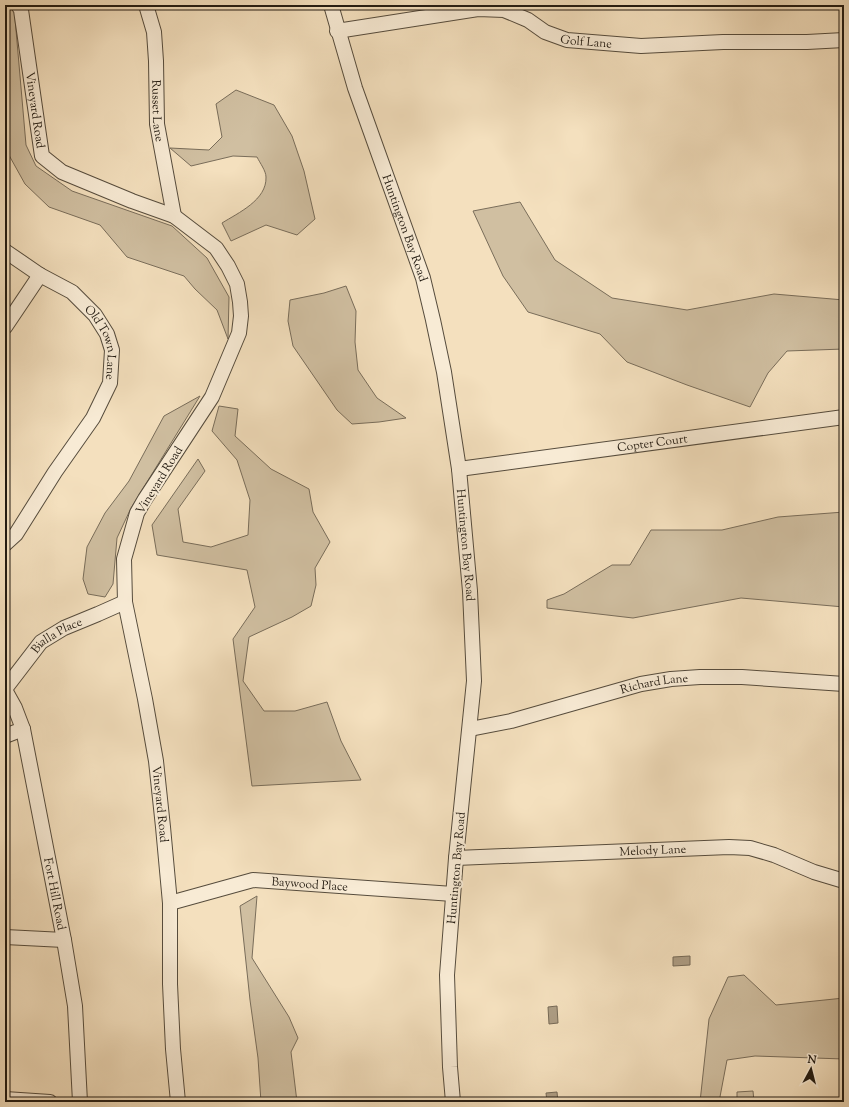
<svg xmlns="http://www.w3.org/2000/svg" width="849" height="1107" viewBox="0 0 849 1107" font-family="'Sorts Mill Goudy',serif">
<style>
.green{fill:#d0bfa1;stroke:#796d5a}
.water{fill:#ad9d84;stroke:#756956}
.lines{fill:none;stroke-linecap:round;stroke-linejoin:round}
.minor-casing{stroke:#564c3d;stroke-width:16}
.minor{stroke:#f8ebd5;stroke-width:14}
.labels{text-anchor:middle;stroke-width:4;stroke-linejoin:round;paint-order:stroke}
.street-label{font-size:12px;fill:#221b12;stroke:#f8ebd5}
</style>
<rect width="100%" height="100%" fill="#f4e0be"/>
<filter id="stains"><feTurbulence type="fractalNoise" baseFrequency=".005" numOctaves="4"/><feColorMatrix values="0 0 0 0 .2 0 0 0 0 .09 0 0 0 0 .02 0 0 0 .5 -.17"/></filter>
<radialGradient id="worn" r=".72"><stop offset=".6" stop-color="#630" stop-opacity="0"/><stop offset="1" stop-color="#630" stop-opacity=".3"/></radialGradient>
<!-- green -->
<path class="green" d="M 5,5 L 13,5 L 14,7 L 26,145 L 36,166 L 72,191 L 172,226 L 207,258 L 229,297 L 228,339 L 217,310 L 195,289 L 184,276 L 127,257 L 100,225 L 49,207 L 25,184 L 5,148 Z
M 236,90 L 274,105 L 292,136 L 304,171 L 315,219 L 297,235 L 266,225 L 231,241 L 222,223 C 238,213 267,200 266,177 C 266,171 260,163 257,157 L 233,156 L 191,166 L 170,148 L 209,150 L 222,137 L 216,104 Z
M 520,202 L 555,260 L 612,298 L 687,310 L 774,294 L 844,300 L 844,349 L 787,351 L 768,373 L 750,407 L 687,385 L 627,362 L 600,334 L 528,312 L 503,276 L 473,211 Z
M 346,286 L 356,311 L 355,342 L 358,370 L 377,398 L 406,418 L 379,422 L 352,424 L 337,410 L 293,346 L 288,321 L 290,300 L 324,293 Z
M 200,396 L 131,508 L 117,538 L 113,584 L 105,597 L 88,594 L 83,579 L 87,547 L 105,513 L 129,481 L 164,416 Z
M 219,406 L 238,409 L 235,436 L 271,469 L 309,489 L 313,512 L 330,542 L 315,568 L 316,585 L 311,606 L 292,617 L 249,637 L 243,681 L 264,711 L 295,711 L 327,702 L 341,741 L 361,780 L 252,786 L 233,639 L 255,607 L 247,570 L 157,555 L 152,525 L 198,459 L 205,471 L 178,509 L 183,542 L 211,547 L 248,535 L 250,500 L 237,460 L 212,431 Z
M 844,512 L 844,607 L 741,598 L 633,618 L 547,608 L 547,600 L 564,594 L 612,565 L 630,565 L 651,530 L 722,530 L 778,517 Z
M 257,896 L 252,958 L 289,1017 L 298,1038 L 291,1052 L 297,1102 L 261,1102 L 258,1058 L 250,1000 L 240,906 Z
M 744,975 L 776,1005 L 844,998 L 844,1059 L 755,1056 L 727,1060 L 719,1102 L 700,1102 L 709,1019 L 728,977 Z
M 753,1091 L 754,1102 L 737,1102 L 737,1092 Z"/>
<!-- water -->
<path class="water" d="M 690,956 L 690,965 L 673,966 L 673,957 Z
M 557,1006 L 558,1023 L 549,1024 L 548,1007 Z
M 557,1092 L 558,1102 L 547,1102 L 546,1093 Z"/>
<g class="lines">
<defs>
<g id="minor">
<path id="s1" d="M 18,5 L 21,10 L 42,156 L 62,172 L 132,201 L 174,216 L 216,248 L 228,266 L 237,284 L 240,302 L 241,316 L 239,333 L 212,397 L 145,499 L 137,513 L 124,559 L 125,602 L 145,699 L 156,761 L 163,827 L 170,903 L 170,984 L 173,1049 L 178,1102"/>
<path id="s2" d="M 146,5 L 154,32 L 156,61 L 157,124 L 174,216"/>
<path id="s3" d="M 331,5 L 355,88 L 423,278 L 433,320 L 444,372 L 459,469 L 470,591 L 474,681 L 456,858 L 447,975 L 450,1067 L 453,1102"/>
<path id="s4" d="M 337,31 L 478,9 L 504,10 L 528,20 L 545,32 L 567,40 L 641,46 L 723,42 L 807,42 L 844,40"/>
<path id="s5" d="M 5,251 L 40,275 L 72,292 L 95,315 L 107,334 L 112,350 L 110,383 L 93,418 L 55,472 L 16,534 L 5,544"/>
<path d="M 5,327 L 40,275"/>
<path id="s6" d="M 459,469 L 844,417"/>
<path id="s7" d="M 5,689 L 41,642 L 64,628 L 98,614 L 125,602"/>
<path id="s8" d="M 5,690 L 15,708 L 23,729 L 64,940 L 75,1006 L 80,1102"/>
<path id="s9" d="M 470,729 L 511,721 L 641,684 L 671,679 L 700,677 L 742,677 L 844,684"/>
<path d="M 5,736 L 23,729"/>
<path id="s10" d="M 456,858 L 729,847 L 750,848 L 774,855 L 814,872 L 844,881"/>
<path id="s11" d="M 170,903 L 253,880 L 453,894"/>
<path d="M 5,937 L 64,940"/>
<path d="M 5,1099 L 50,1102"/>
</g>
</defs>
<!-- minor casing -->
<use href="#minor" class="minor-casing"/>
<!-- minor -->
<use href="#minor" class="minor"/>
</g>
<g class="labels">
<!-- street labels -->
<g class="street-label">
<text dy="4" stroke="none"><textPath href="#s4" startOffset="258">Golf Lane</textPath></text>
<text dy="4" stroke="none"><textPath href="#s1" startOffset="107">Vineyard Road</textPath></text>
<text dy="4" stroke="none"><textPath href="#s2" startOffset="107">Russet Lane</textPath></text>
<text dy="4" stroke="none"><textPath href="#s3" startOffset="235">Huntington Bay Road</textPath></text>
<text dy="4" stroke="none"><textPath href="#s5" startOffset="140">Old Town Lane</textPath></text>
<text dy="4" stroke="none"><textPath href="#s6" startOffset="195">Copter Court</textPath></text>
<text transform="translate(159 480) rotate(-58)" y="4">Vineyard Road</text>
<text dy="4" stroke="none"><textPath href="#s3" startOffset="559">Huntington Bay Road</textPath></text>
<text dy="4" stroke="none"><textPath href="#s7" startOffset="76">Bialla Place</textPath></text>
<text dy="4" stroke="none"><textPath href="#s9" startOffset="190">Richard Lane</textPath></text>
<text dy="4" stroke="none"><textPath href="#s1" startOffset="947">Vineyard Road</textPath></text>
<text dy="4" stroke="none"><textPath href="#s10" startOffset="197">Melody Lane</textPath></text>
<text transform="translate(456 868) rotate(-85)" y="4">Huntington Bay Road</text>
<text dy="4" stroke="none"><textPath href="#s11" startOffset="143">Baywood Place</textPath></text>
<text dy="4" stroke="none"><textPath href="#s8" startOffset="211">Fort Hill Road</textPath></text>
</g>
</g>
<!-- margin -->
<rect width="849" height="1107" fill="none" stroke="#f4e0be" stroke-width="20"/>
<rect x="6" y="6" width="837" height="1095" fill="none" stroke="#221b12" stroke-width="2"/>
<rect x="10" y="10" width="829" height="1087" fill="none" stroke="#221b12"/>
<!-- north arrow -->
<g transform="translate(811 1069) rotate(7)" stroke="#f8ebd5" stroke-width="3" paint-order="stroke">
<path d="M0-3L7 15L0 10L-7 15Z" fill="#221b12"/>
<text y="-6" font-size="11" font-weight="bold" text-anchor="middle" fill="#221b12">N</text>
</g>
<rect width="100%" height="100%" filter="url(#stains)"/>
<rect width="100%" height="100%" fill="url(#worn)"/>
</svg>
